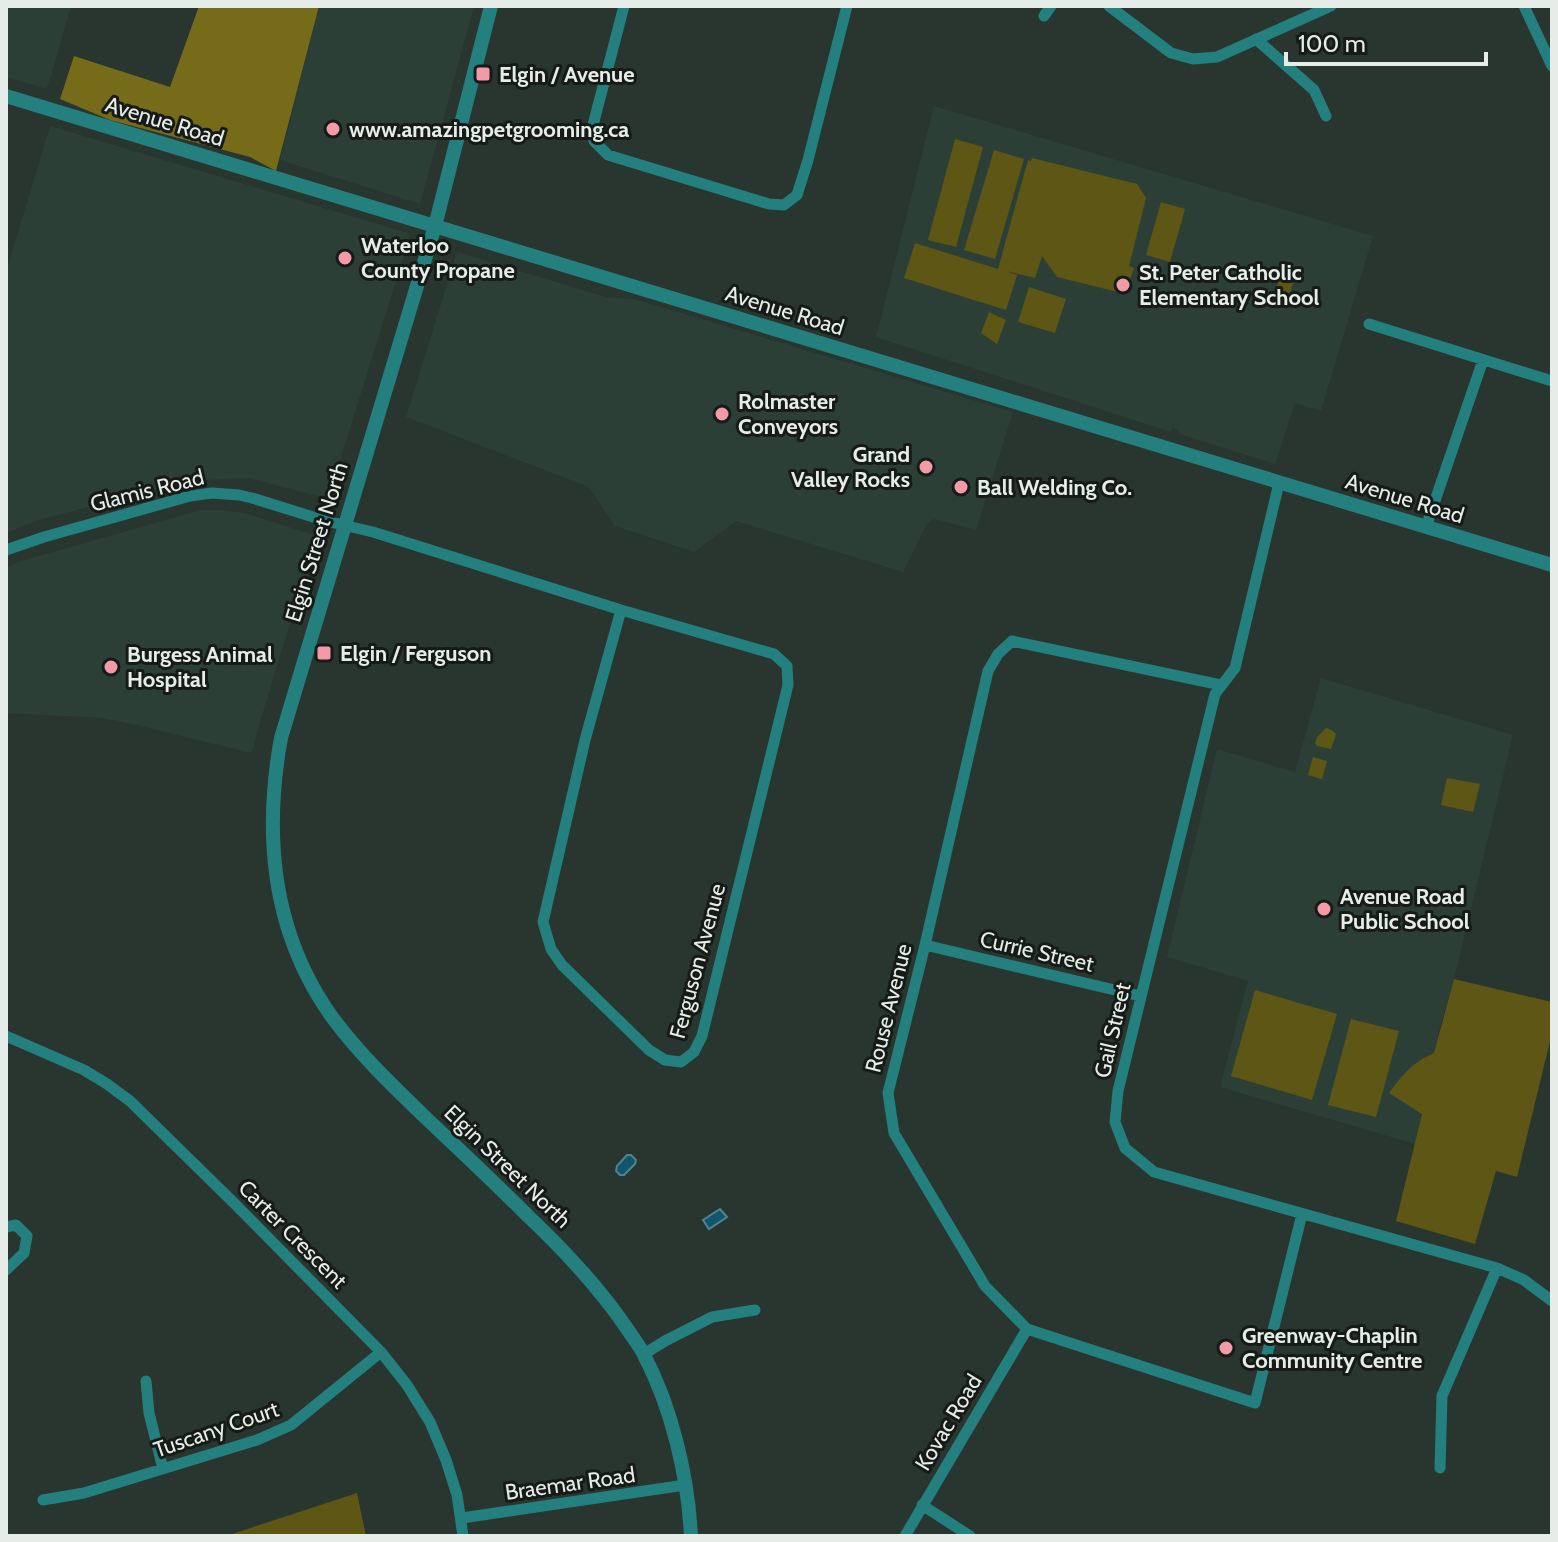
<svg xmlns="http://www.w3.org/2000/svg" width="1558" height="1542" viewBox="0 0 1558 1542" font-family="Cabin,sans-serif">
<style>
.built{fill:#2c3f36}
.green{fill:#5e5614}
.forest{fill:#756b19}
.water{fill:#10566d;stroke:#508392;stroke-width:2}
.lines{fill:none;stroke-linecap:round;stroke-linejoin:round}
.minor{stroke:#23807f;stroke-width:11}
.tertiary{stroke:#23807f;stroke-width:14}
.poi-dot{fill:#f39aa7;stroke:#161b18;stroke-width:3}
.labels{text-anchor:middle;stroke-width:6;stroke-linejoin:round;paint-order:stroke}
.poi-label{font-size:22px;font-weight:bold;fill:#e6ede9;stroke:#161b18;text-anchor:start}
.street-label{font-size:22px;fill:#e6ede9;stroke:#161b18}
</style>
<rect width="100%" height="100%" fill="#29352f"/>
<!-- built -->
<path class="built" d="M 6,6 L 71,6 L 47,89 L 6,77 Z
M 319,6 L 474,6 L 420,204 L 280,160 Z
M 934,106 L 1373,236 L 1321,411 L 1295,403 L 1275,464 L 1179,434 L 1179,430 L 1172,428 L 1171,432 L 876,337 Z
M 50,126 L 408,233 L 410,236 L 328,499 L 249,478 L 186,481 L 39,520 L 6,533 L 6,272 Z
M 457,252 L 606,297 L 634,299 L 1013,412 L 976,530 L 934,519 L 926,525 L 903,572 L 736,521 L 694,552 L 615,526 L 589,487 L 406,417 Z
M 201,510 L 222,510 L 245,513 L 317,536 L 260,722 L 252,753 L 132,724 L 103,718 L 6,713 L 6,568 L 21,561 Z
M 1321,678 L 1513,735 L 1454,979 L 1439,1031 L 1415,1144 L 1220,1087 L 1248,981 L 1167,957 L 1217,749 L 1295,772 Z"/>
<!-- green -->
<path class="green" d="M 955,139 L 983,147 L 956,247 L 928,240 Z
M 994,150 L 1024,159 L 995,259 L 964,250 Z
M 1032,158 L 1137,184 L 1146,198 L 1129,266 L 1134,268 L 1129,283 L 1125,282 L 1122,293 L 1057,277 L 1042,256 L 1035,278 L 1006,271 L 1017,275 L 1006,310 L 904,278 L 915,243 L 998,269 L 1028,160 L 1031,161 Z
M 1161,202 L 1185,209 L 1170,262 L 1146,255 Z
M 1279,279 L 1293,283 L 1287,304 L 1273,300 Z
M 1029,287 L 1066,299 L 1055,333 L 1018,322 Z
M 989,312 L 1006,320 L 997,344 L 981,333 Z
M 1326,728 L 1332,730 L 1336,734 L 1331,749 L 1317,746 L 1315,743 L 1318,736 Z
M 1313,757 L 1327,761 L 1322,779 L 1308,775 Z
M 1447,778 L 1480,784 L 1473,812 L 1441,805 Z
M 1454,979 L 1552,1002 L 1552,1033 L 1517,1177 L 1496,1171 L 1475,1244 L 1396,1221 L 1422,1114 L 1389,1093 C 1403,1074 1412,1063 1434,1053 Z
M 1255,990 L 1337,1014 L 1312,1100 L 1231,1076 Z
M 1351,1019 L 1399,1031 L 1376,1117 L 1328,1105 Z
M 357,1493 L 366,1536 L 226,1536 Z"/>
<!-- forest -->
<path class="forest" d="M 199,6 L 319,6 L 276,171 L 250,157 L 110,120 L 60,99 L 74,56 L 170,87 Z"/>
<!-- water -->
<path class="water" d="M 627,1155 L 631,1155 L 636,1160 L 635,1164 L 624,1175 L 620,1175 L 616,1171 L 617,1166 Z
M 720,1209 L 727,1217 L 709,1229 L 703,1220 Z"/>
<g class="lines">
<!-- minor -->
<path class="minor" d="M 624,6 L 593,125 L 594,141 L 608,155 L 769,204 L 784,205 L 797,195 L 808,160 L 847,6
M 1109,6 L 1171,53 L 1193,59 L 1217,57 L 1331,6
M 1524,6 L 1552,66
M 1044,16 L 1051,6
M 1256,39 L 1314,90 L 1326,116
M 1369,324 L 1552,381
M 1279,483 L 1235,668 L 1215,694 L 1118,1091 L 1115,1122 L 1125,1148 L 1154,1172 L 1497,1268 L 1524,1280 L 1552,1301
M 1426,527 L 1483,360
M 6,550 L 44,537 L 190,496 L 212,493 L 239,495 L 252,498 L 326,521 L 373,532 L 621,610 L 774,654 L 787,666 L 788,685 L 702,1036 L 694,1052 L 681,1062 L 665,1060 L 649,1050 L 562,965 L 551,949 L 543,922 L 585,740 L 621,610
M 1221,685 L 1012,641 L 998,654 L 988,671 L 925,945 L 888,1093 L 894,1133 L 985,1286 L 1027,1329 L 1255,1403 L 1302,1214
M 925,945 L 1140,996
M 6,1036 L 84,1070 L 107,1084 L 130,1101 L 235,1204 L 381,1352 L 407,1385 L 430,1422 L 446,1460 L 457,1495 L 463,1536
M 6,1227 L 16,1225 L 27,1236 L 24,1253 L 6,1270
M 644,1354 L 665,1341 L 712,1317 L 755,1310
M 146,1381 L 149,1413 L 163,1469
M 1440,1468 L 1442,1396 L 1497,1268
M 43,1500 L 84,1493 L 257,1440 L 291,1425 L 381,1352
M 922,1505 L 970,1536
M 462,1518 L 685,1485
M 905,1536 L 1027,1329"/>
<!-- tertiary -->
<path class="tertiary" d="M 491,6 L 435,226 L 281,738 C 263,837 272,933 332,1017 C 359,1054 394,1087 427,1119 C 461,1151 495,1183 528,1216 C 565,1251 599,1287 628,1330 C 633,1338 640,1346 644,1355 C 672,1408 688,1477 691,1536
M 6,96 L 1552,565"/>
</g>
<!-- markers -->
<g class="poi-dot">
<rect x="475" y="66" width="16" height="16" rx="4"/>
<circle cx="333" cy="129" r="8"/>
<circle cx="345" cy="258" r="8"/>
<circle cx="1123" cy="285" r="8"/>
<circle cx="722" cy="414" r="8"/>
<circle cx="926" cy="467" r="8"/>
<circle cx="961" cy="487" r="8"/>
<rect x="316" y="645" width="16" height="16" rx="4"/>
<circle cx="111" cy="667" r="8"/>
<circle cx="1324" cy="909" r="8"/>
<circle cx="1226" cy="1348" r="8"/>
</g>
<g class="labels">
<!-- poi labels -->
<g class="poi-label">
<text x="499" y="82">Elgin / Avenue</text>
<text x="349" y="137">www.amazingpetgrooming.ca</text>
<text x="361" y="253">Waterloo<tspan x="361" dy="25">County Propane</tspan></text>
<text x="1139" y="280">St. Peter Catholic<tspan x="1139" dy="25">Elementary School</tspan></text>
<text x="738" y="409">Rolmaster<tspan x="738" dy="25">Conveyors</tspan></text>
<text x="910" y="462" text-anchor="end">Grand<tspan x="910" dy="25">Valley Rocks</tspan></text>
<text x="977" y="495">Ball Welding Co.</text>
<text x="340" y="661">Elgin / Ferguson</text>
<text x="127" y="662">Burgess Animal<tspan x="127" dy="25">Hospital</tspan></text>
<text x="1340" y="904">Avenue Road<tspan x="1340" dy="25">Public School</tspan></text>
<text x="1242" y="1343">Greenway-Chaplin<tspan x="1242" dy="25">Community Centre</tspan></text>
</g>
<!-- street labels -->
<g class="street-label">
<text transform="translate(165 121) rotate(17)" y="8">Avenue Road</text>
<text transform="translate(785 310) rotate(17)" y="8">Avenue Road</text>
<text transform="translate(147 490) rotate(-14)" y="8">Glamis Road</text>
<text transform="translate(1405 498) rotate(17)" y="8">Avenue Road</text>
<text transform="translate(316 542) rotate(-73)" y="8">Elgin Street North</text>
<text transform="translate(1037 951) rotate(13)" y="8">Currie Street</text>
<text transform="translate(697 961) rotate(-75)" y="8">Ferguson Avenue</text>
<text transform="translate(888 1008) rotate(-76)" y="8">Rouse Avenue</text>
<text transform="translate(1112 1030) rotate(-77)" y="8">Gail Street</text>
<text transform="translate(508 1166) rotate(44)" y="8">Elgin Street North</text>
<text transform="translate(293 1234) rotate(45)" y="8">Carter Crescent</text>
<text transform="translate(948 1422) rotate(-59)" y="8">Kovac Road</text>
<text transform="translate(216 1429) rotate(-19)" y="8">Tuscany Court</text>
<text transform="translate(570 1483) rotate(-8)" y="8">Braemar Road</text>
</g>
</g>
<!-- border -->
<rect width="1558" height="1542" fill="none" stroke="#e6ede9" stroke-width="16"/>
<!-- scale -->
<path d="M1286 52v12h200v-12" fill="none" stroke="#e6ede9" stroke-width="4"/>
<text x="1298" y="52" font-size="24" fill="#e6ede9" stroke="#161b18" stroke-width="6" paint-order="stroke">100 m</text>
</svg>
